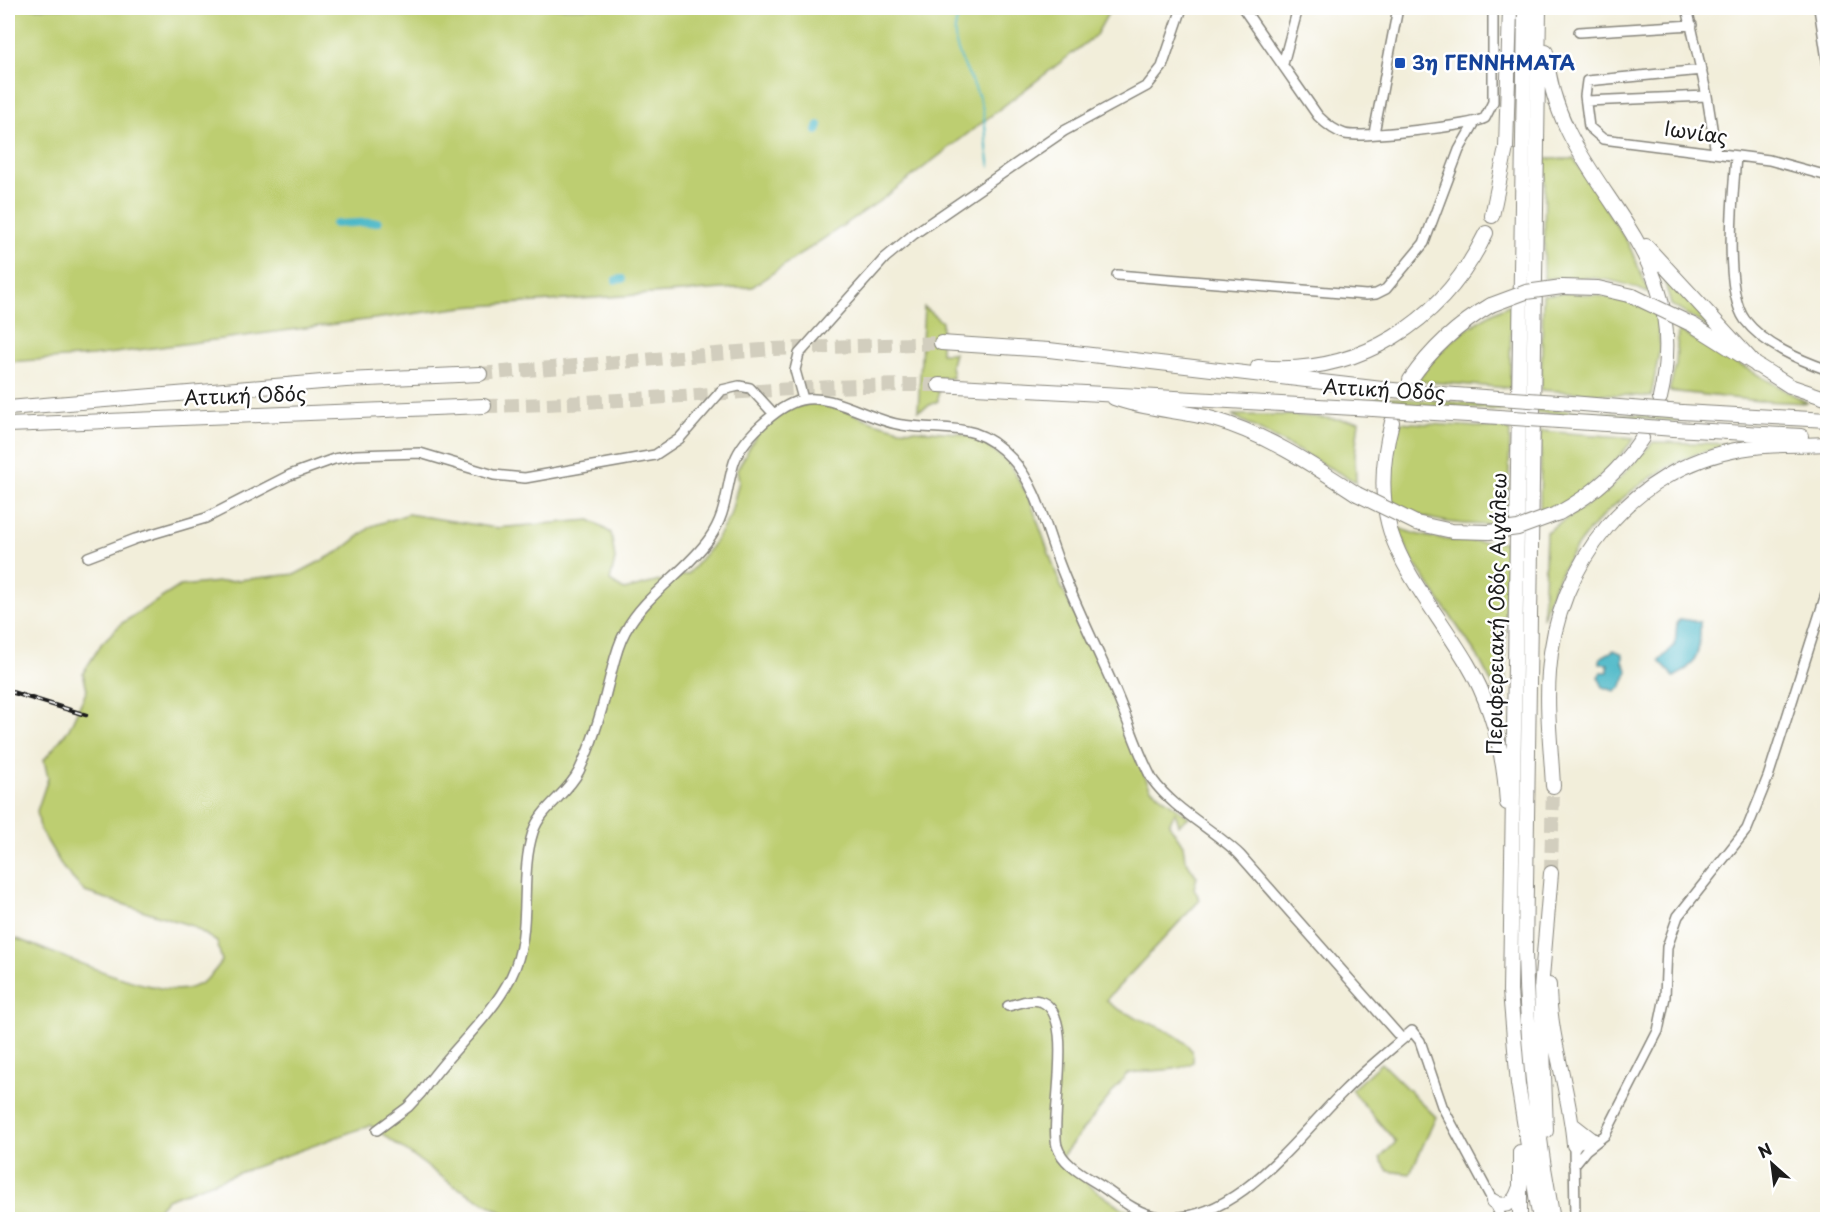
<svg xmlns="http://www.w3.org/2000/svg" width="1835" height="1227" viewBox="0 0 1835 1227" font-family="'Playpen Sans',sans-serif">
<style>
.green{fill:#bdce71;stroke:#6c7546;stroke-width:1.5}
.water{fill:#4bb8c7;stroke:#346a72;stroke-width:1.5}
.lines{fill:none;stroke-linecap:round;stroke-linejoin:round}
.stream{stroke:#4bb8c7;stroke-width:2}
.canal{stroke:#4bb8c7;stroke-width:8}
.highway-tunnel{stroke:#d2cebe;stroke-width:14;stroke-dasharray:14 7;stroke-linecap:butt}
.minor-casing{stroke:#87857b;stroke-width:12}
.highway-casing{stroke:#87857b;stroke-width:16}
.minor{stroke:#fff;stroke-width:9}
.highway{stroke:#fff;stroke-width:14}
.rail-casing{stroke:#1c1c1c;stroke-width:4.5}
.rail{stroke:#fff;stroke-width:2;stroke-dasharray:7;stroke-linecap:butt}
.highway-bridge-casing{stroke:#87857b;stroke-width:16;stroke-linecap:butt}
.highway-bridge{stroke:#fff;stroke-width:14}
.transit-dot{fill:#1a4fb4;stroke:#fff;stroke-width:2}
.labels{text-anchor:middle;stroke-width:5;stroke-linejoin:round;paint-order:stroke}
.transit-label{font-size:20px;font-weight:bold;fill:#164399;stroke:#fff;text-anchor:start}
.street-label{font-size:20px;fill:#1c1c1c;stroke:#fff}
</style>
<rect width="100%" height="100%" fill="#fff"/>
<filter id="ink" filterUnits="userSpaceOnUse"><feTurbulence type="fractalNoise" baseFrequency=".0167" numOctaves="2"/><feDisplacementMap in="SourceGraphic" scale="12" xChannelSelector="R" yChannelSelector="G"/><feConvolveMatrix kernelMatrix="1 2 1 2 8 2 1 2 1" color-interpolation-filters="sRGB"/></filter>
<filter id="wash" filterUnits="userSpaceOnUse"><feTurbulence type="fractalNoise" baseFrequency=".008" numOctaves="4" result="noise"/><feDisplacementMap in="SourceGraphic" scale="24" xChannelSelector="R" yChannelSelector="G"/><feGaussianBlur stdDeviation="1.35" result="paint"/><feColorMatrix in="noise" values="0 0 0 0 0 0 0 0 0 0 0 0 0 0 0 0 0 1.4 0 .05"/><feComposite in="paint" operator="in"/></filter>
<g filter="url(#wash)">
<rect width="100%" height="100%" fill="#f2eeda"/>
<!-- green -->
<path class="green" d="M 8,8 L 1111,8 L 1096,35 L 884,198 L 752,287 L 464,307 L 92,356 L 8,362 Z
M 1545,159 L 1574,159 L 1628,243 L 1650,294 C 1613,276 1584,276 1544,279 Z
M 1662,272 L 1723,336 L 1671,305 Z
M 1562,293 C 1596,293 1626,299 1657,313 L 1660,347 L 1651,397 L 1541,390 L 1543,295 Z
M 1511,304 L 1510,388 L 1417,381 C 1441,346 1472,321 1511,304 Z
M 924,307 L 942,322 L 941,353 L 954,353 L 951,365 L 953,378 L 939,378 L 938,401 L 918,411 Z
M 1678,330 L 1808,403 L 1759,401 L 1669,391 L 1676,365 Z
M 1378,397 L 1679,418 L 1677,422 L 1376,402 Z
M 818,401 L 819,405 L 829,404 L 874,422 L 900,429 L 958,433 L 978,439 L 1008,462 L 1029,497 L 1060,584 L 1103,672 L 1150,788 L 1189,817 L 1179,825 L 1175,812 L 1169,824 L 1183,845 L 1185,859 L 1197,877 L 1194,888 L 1200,900 L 1106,1000 C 1124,1020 1199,1031 1193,1062 C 1176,1074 1148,1068 1127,1074 L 1060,1159 C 1086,1184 1113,1206 1147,1220 L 1038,1220 L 994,1216 L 973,1220 L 514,1219 L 453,1185 L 370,1125 L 167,1199 L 150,1219 L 8,1219 L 8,939 L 17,939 C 54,952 152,996 186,989 C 204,985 212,975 222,961 L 217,942 L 192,926 L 85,892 L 63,868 L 40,829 L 37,811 L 48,778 L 44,760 L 69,729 L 87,690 L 83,673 L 102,643 L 122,623 L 180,586 L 296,574 L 340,551 L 372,526 L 408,514 L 496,528 L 590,520 L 611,533 L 615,559 L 610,581 L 624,590 L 688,574 L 712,546 L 730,516 L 739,481 L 737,470 L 757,434 L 785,410 Z
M 1232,415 L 1289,415 L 1359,421 L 1355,454 L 1356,482 Z
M 1398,422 L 1510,429 L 1508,523 C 1466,528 1430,522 1390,505 L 1390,463 Z
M 1541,431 L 1635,438 C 1605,474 1584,496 1540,515 Z
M 1653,442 L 1738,444 C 1724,447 1707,450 1694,455 C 1623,486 1563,542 1543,618 L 1546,532 L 1606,493 Z
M 1398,528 C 1434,542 1468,542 1506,542 L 1505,709 L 1477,655 L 1412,560 Z
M 1381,1063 L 1436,1117 L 1410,1174 L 1388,1171 L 1380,1158 L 1396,1142 L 1351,1090 Z"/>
<!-- water -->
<path class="water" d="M 1681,619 L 1700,622 C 1701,647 1699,665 1674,677 L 1659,661 L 1675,645 L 1677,622 Z
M 1614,650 L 1623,654 L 1623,662 L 1628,671 L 1621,688 L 1614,691 L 1603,687 L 1598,677 L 1601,672 L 1608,672 L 1608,664 L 1600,664 L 1600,658 Z"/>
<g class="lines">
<!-- stream -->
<path class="stream" d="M 964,8 C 938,40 974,74 982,106 C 987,128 985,144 990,166"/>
<!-- canal -->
<path class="canal" d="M 817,131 L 819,125
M 335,224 L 378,222
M 616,280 L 622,279"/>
</g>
</g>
<g filter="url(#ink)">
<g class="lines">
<!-- highway-tunnel -->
<path class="highway-tunnel" d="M 480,374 L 773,349 L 941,343
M 484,406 C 636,403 787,384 939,385
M 1551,873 L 1553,786"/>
<defs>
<path id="minor" d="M 1243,8 L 1318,116 C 1326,124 1334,131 1345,134 C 1361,138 1471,126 1485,118 L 1493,102 L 1493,8
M 1687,8 L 1707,96 L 1716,153
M 1819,8 L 1828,66
M 1579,32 L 1692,25
M 1283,64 L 1298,8
M 1702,70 L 1587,81 L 1585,96 L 1589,127 L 1603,139 L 1769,160 L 1828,176
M 1586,101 L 1707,96
M 1374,133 L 1398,8
M 1736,157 C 1733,195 1723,290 1745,320 C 1764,345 1800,360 1828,370
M 1117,275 L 1366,295 L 1376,294 L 1386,289 L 1424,243 L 1459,150 L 1475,122
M 803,399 L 795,370 L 799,354 L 885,258 L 914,234 L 1064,131 L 1147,86 L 1162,67 L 1182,8
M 88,557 L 135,539 L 206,518 L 290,475 L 334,459 L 356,455 L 420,453 L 494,475 L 525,478 L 655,455 L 679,439 L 722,390 L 739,386 L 750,388 L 774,414
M 1008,1006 C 1018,1004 1030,998 1039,1001 C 1078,1010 1049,1116 1057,1146 C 1063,1166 1088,1177 1104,1188 C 1121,1200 1138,1214 1159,1217 C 1234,1227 1297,1137 1344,1091 C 1365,1070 1389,1051 1412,1031 L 1420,1041 L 1442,1106 L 1503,1220
M 377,1130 L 408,1107 L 421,1093 C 448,1052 489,1021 511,977 C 534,931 518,879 533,832 C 541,807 567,795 579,771 C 592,744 601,714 608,685 C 613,667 616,648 625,632 C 645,594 685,573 709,539 C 727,513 725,494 733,466 C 739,441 777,406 801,400 C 830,392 871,421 902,425 C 948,432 975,419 1012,459 C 1037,486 1045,526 1058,560 C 1075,606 1098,650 1117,695 C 1129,723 1138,753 1152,779 C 1174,810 1213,829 1240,855 L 1402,1039
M 1574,1165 L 1586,1150 L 1605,1135 L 1658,1031 L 1665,997 L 1667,947 L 1678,916 L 1747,829 L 1768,777 L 1828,588
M 1575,1220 L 1574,1145 L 1594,1138"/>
<path id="highway" d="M 1525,8 L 1510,991 L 1518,1084 L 1540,1220
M 1539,8 L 1525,953 C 1527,1044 1536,1130 1553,1220
M 1546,52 C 1557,192 1698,235 1660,398
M 1492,216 L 1506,148 L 1510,8
M 1646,246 L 1757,366
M 1562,287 L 1598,288 L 1633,296
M 1693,325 L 1790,386 L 1828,399
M 941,343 L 1049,350 L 1382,389
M 1258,367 C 1358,377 1443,322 1486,233
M 1410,380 C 1432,348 1457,325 1491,305
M 939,385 L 1373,409
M 1427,393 L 1484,397
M 1114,398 C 1146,410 1180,410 1213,419 C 1266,434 1311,464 1357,494
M 1559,402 L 1631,408
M 8,408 L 346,380 L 480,374
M 1418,412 L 1484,416
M 1682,412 L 1828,420
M 1559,421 L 1622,425
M 1392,422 C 1362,535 1414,575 1467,663 C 1492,705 1504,755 1507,803
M 8,425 L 484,406
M 1674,429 L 1801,436
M 1559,513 C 1594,494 1620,471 1642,438
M 1416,523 L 1452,531 L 1489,532
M 1553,786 C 1551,748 1546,710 1549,672 C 1556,564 1632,468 1741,449 C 1770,443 1799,446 1828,444
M 1549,985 C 1549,1039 1570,1091 1574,1145
M 1573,1125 L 1591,1139
M 1546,1131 L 1541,989 L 1551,873
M 1493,1201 C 1506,1210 1515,1202 1519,1189
M 1520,1220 L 1520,1152"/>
</defs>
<!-- minor casing -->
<use href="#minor" class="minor-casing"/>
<!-- highway casing -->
<use href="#highway" class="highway-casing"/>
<!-- minor -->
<use href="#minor" class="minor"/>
<!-- highway -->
<use href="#highway" class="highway"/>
<defs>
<path id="rail" d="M 8,691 L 86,715"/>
</defs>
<!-- rail casing -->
<use href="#rail" class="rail-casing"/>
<!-- rail -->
<use href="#rail" class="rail"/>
<defs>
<path id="highway-bridge" d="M 1633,296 L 1693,325
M 1491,305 L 1526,292 L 1562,287
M 1382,389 L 1427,393
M 1484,397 L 1559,402
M 1631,408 L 1682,412
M 1373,409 L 1418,412
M 1484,416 L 1559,421
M 1622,425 L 1674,429
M 1357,494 L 1416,523
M 1489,532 L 1518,528 L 1559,513"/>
</defs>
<!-- highway-bridge casing -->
<use href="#highway-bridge" class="highway-bridge-casing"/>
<!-- highway-bridge -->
<use href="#highway-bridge" class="highway-bridge"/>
</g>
</g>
<!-- markers -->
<rect class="transit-dot" x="1394" y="57" width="12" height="12" rx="3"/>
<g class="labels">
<!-- transit labels -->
<g class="transit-label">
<text x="1412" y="70">3η ΓΕΝΝΗΜΑΤΑ</text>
</g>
<!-- street labels -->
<g class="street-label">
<text transform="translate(1696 133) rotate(8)" y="7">Ιωνίας</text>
<text transform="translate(1384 390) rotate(3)" y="7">Αττική Οδός</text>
<text transform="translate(245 396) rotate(-2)" y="7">Αττική Οδός</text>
<text transform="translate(1497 614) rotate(-89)" y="7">Περιφερειακή Οδός Αιγάλεω</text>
</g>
</g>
<!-- margin -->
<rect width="1835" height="1227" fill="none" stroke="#fff" stroke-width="30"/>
<!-- north arrow -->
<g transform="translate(1772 1164) rotate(332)" stroke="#ffffff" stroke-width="4.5" paint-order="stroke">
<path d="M0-4.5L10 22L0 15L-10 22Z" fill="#1c1c1c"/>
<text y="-9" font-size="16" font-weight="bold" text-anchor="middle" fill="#1c1c1c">N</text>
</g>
</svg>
